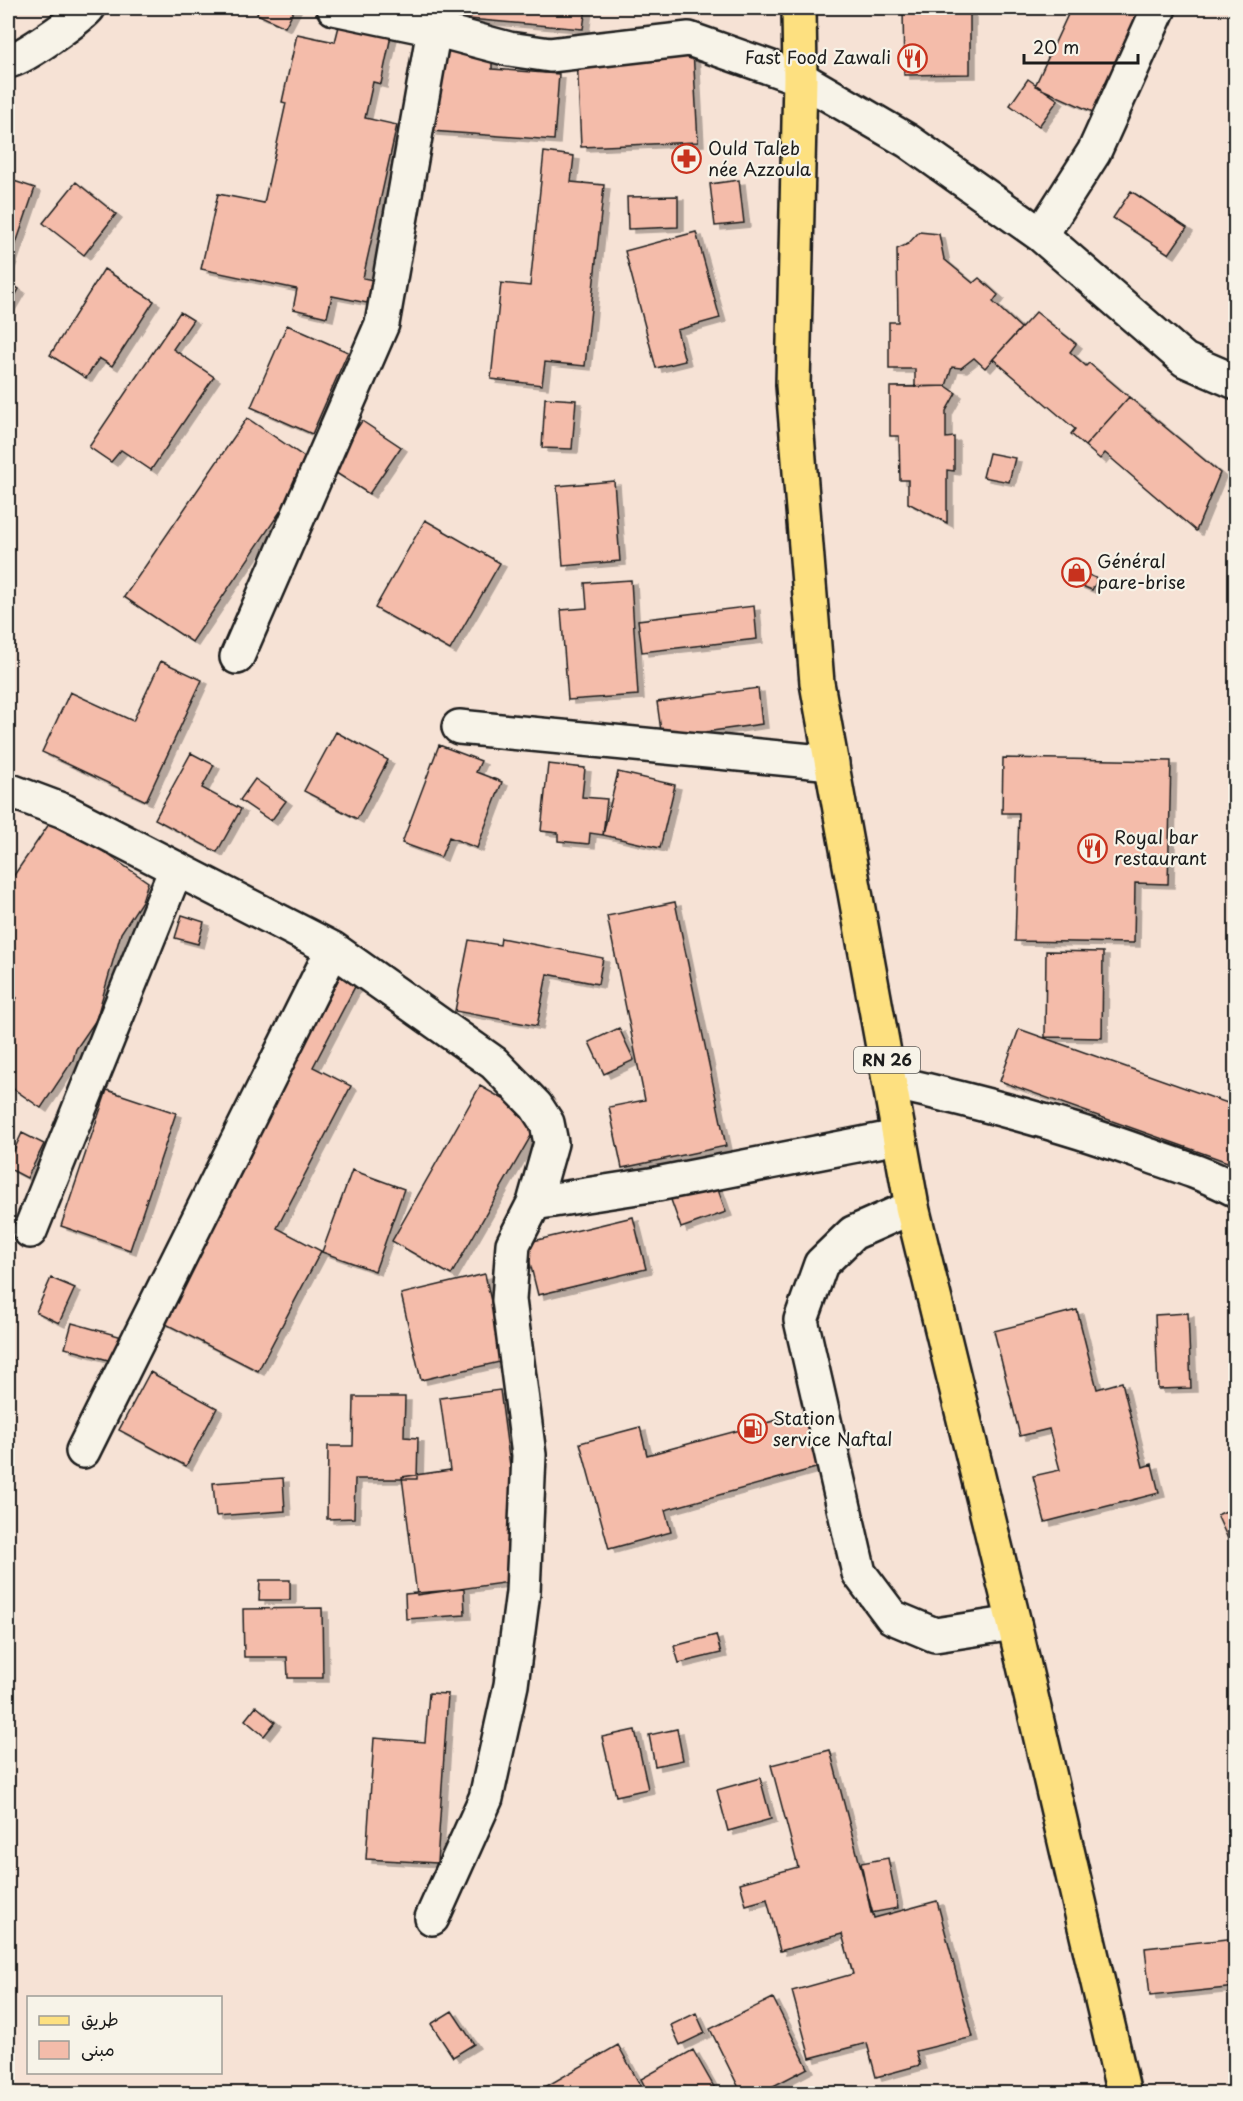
<svg xmlns="http://www.w3.org/2000/svg" width="1243" height="2101" viewBox="0 0 1243 2101" font-family="'Playpen Sans','Playpen Sans Arabic',sans-serif">
<style>
.building{fill:#f4bcaa;stroke:#1c1c1c;stroke-width:1.5;filter:url(#shadow)}
.lines{fill:none;stroke-linecap:round;stroke-linejoin:round}
.minor-casing{stroke:#1c1c1c;stroke-width:38}
.major-casing{stroke:#1c1c1c;stroke-width:38}
.minor{stroke:#f7f3e8;stroke-width:33}
.major{stroke:#fde080;stroke-width:33}
.labels{text-anchor:middle;stroke-width:4.5;stroke-linejoin:round;paint-order:stroke}
.shield{fill:#f7f3e8;stroke:#5e5c59;stroke-width:1.5}
.shield-label{font-size:16px;font-weight:bold;fill:#1c1c1c}
.poi-label{font-size:18px;fill:#1c1c1c;stroke:#f7f3e8;text-anchor:start}
</style>
<defs>
<filter id="shadow"><feDropShadow dx="6" dy="4" stdDeviation="0" flood-color="#0004"/></filter>
</defs>
<rect width="100%" height="100%" fill="#f6e2d5"/>
<filter id="ink" filterUnits="userSpaceOnUse"><feTurbulence type="fractalNoise" baseFrequency=".0167" numOctaves="2"/><feDisplacementMap in="SourceGraphic" scale="12" xChannelSelector="R" yChannelSelector="G"/><feConvolveMatrix kernelMatrix="1 2 1 2 8 2 1 2 1" color-interpolation-filters="sRGB"/></filter>
<g filter="url(#ink)">
<!-- building -->
<path class="building" d="M 260,8 L 295,8 L 285,27 L 257,14 Z
M 435,8 L 586,8 L 583,29 L 435,16 Z
M 903,8 L 970,8 L 970,74 L 904,75 Z
M 1071,8 L 1144,8 L 1095,113 L 1035,86 Z
M 342,14 L 393,26 L 381,84 L 373,82 L 365,118 L 397,125 L 363,278 L 373,280 L 367,303 L 332,296 L 327,317 L 293,309 L 297,289 L 201,269 L 218,194 L 264,203 L 286,103 L 282,102 L 297,34 L 335,42 Z
M 437,50 L 492,54 L 492,69 L 559,74 L 554,140 L 431,131 Z
M 693,50 L 698,142 L 581,147 L 577,55 Z
M 1028,79 L 1058,100 L 1039,126 L 1010,105 Z
M 544,152 L 574,156 L 571,182 L 604,185 L 585,366 L 545,362 L 542,385 L 491,379 L 501,283 L 530,286 Z
M 8,179 L 35,188 L 8,267 Z
M 739,180 L 744,223 L 715,226 L 710,184 Z
M 76,182 L 116,214 L 84,255 L 43,223 Z
M 1131,191 L 1187,228 L 1169,254 L 1113,218 Z
M 678,196 L 678,227 L 628,229 L 627,197 Z
M 696,232 L 720,318 L 677,330 L 685,361 L 656,368 L 625,251 Z
M 919,232 L 939,234 L 944,259 L 973,283 L 979,278 L 998,295 L 993,302 L 1021,328 L 985,368 L 974,358 L 961,368 L 952,367 L 946,386 L 915,387 L 915,369 L 889,369 L 889,322 L 898,322 L 897,249 L 908,244 Z
M 104,269 L 154,301 L 112,366 L 99,358 L 86,378 L 50,355 Z
M 8,282 L 19,289 L 8,308 Z
M 180,312 L 193,320 L 173,349 L 214,377 L 151,470 L 121,450 L 111,462 L 89,447 Z
M 1036,312 L 1076,344 L 1070,352 L 1086,366 L 1089,363 L 1129,397 L 1085,446 L 1071,434 L 1075,429 L 993,359 Z
M 287,325 L 348,352 L 312,434 L 251,407 Z
M 946,386 L 956,393 L 946,411 L 946,438 L 954,437 L 954,471 L 947,470 L 947,523 L 908,503 L 908,480 L 900,480 L 899,436 L 890,436 L 890,387 Z
M 1129,397 L 1220,473 L 1196,531 L 1105,453 L 1100,459 L 1085,446 Z
M 545,398 L 576,400 L 572,449 L 542,448 Z
M 247,418 L 313,463 L 192,642 L 124,597 Z
M 362,421 L 401,447 L 369,494 L 330,469 Z
M 989,453 L 1015,458 L 1009,482 L 983,477 Z
M 614,481 L 620,561 L 563,566 L 557,486 Z
M 425,520 L 500,563 L 450,650 L 375,608 Z
M 1082,572 L 1098,579 L 1092,590 L 1077,584 Z
M 631,580 L 638,695 L 568,700 L 561,610 L 587,608 L 585,583 Z
M 754,606 L 757,639 L 642,652 L 638,620 Z
M 161,661 L 202,680 L 146,801 L 42,752 L 70,692 L 133,721 Z
M 758,688 L 762,724 L 662,738 L 657,702 Z
M 336,732 L 388,760 L 357,819 L 304,791 Z
M 439,745 L 481,761 L 476,772 L 502,782 L 477,848 L 449,837 L 441,857 L 402,843 Z
M 191,753 L 214,765 L 202,788 L 241,809 L 217,852 L 155,819 Z
M 1003,758 L 1171,761 L 1168,884 L 1135,883 L 1134,943 L 1015,941 L 1019,813 L 1002,813 Z
M 548,764 L 585,768 L 582,797 L 607,799 L 603,835 L 590,833 L 589,844 L 558,841 L 558,833 L 541,831 Z
M 618,772 L 675,785 L 660,848 L 603,835 Z
M 255,779 L 286,801 L 271,821 L 240,800 Z
M 58,811 L 76,833 L 148,882 L 142,901 L 121,933 L 96,1020 L 76,1049 L 73,1060 L 41,1108 L 8,1085 L 8,1012 L 17,998 L 8,992 L 8,884 Z
M 675,902 L 726,1146 L 622,1168 L 609,1107 L 645,1100 L 607,916 Z
M 182,915 L 204,922 L 198,944 L 175,938 Z
M 501,938 L 603,958 L 598,984 L 547,974 L 537,1026 L 455,1011 L 469,940 L 500,945 Z
M 1046,951 L 1103,952 L 1102,1038 L 1045,1037 Z
M 344,969 L 360,977 L 313,1067 L 351,1086 L 277,1228 L 321,1251 L 258,1371 L 160,1321 Z
M 619,1028 L 634,1060 L 604,1074 L 589,1042 Z
M 1019,1029 L 1236,1106 L 1236,1165 L 1000,1081 Z
M 480,1086 L 540,1120 L 451,1275 L 392,1241 Z
M 107,1090 L 176,1113 L 130,1250 L 61,1226 Z
M 22,1133 L 44,1144 L 27,1178 L 8,1168 L 8,1163 Z
M 352,1170 L 404,1189 L 375,1271 L 322,1252 Z
M 715,1181 L 726,1212 L 681,1228 L 670,1197 Z
M 633,1217 L 646,1269 L 538,1295 L 525,1243 Z
M 485,1274 L 504,1361 L 421,1380 L 401,1294 Z
M 51,1278 L 75,1288 L 59,1323 L 36,1312 Z
M 1077,1310 L 1097,1389 L 1122,1382 L 1143,1467 L 1152,1464 L 1159,1493 L 1045,1522 L 1033,1476 L 1060,1470 L 1049,1429 L 1020,1436 L 994,1331 Z
M 1188,1313 L 1191,1388 L 1158,1389 L 1155,1315 Z
M 72,1323 L 126,1338 L 119,1363 L 65,1348 Z
M 150,1372 L 217,1408 L 186,1466 L 119,1430 Z
M 500,1390 L 525,1580 L 417,1595 L 402,1477 L 450,1470 L 440,1398 Z
M 354,1397 L 405,1397 L 404,1437 L 418,1438 L 417,1479 L 355,1479 L 354,1518 L 327,1519 L 328,1446 L 353,1446 Z
M 833,1405 L 848,1459 L 665,1510 L 671,1532 L 609,1549 L 580,1443 L 640,1427 L 647,1455 Z
M 283,1478 L 285,1511 L 216,1516 L 213,1483 Z
M 1236,1507 L 1236,1556 L 1217,1515 Z
M 260,1580 L 290,1580 L 290,1600 L 259,1600 Z
M 464,1589 L 465,1615 L 406,1619 L 405,1594 Z
M 322,1608 L 323,1678 L 288,1678 L 287,1657 L 244,1657 L 243,1609 Z
M 716,1635 L 721,1653 L 679,1663 L 674,1646 Z
M 429,1693 L 448,1694 L 437,1863 L 366,1859 L 374,1738 L 425,1742 Z
M 256,1706 L 275,1722 L 264,1736 L 245,1720 Z
M 677,1729 L 683,1760 L 655,1766 L 649,1735 Z
M 635,1730 L 648,1789 L 616,1796 L 602,1737 Z
M 830,1750 L 874,1918 L 937,1901 L 973,2037 L 916,2051 L 920,2065 L 876,2077 L 867,2043 L 810,2058 L 792,1991 L 853,1974 L 842,1934 L 780,1951 L 767,1899 L 746,1905 L 740,1883 L 798,1867 L 771,1765 Z
M 760,1778 L 771,1819 L 728,1831 L 717,1790 Z
M 888,1858 L 898,1908 L 871,1913 L 861,1863 Z
M 1236,1938 L 1236,1987 L 1150,1996 L 1145,1948 Z
M 773,1998 L 808,2068 L 758,2094 L 742,2094 L 710,2029 Z
M 452,2011 L 474,2044 L 453,2057 L 431,2024 Z
M 696,2013 L 705,2033 L 680,2045 L 671,2025 Z
M 618,2045 L 645,2094 L 548,2094 L 545,2087 Z
M 693,2050 L 718,2094 L 649,2094 L 641,2079 Z"/>
<g class="lines">
<defs>
<path id="minor" d="M 334,8 L 434,29 L 509,49 L 550,55 L 689,39 L 800,78 L 908,141 L 1041,235 L 1185,360 L 1236,382
M 8,61 C 20,61 78,19 88,8
M 1041,235 L 1094,152 L 1159,8
M 237,657 L 382,324 L 434,29
M 459,727 L 832,763
M 8,790 L 64,811 L 333,949 L 494,1063 L 536,1106 L 547,1123 L 551,1143 L 534,1203 L 513,1244 L 509,1300 L 529,1455 L 523,1592 L 511,1685 L 486,1798 L 432,1918
M 891,1082 C 975,1101 1060,1123 1142,1153 C 1174,1164 1206,1174 1236,1190
M 534,1203 L 657,1184 L 898,1137
M 912,1207 L 853,1233 L 821,1264 L 801,1320 L 859,1573 L 892,1617 L 935,1635 L 1014,1623
M 30,1231 L 176,869
M 83,1451 L 333,949"/>
<path id="major" d="M 799,8 L 800,78 L 793,385 L 817,683 L 912,1207 L 1014,1623 L 1124,2094"/>
</defs>
<!-- minor casing -->
<use href="#minor" class="minor-casing"/>
<!-- major casing -->
<use href="#major" class="major-casing"/>
<!-- minor -->
<use href="#minor" class="minor"/>
<!-- major -->
<use href="#major" class="major"/>
</g>
</g>
<!-- icons -->
<defs>
<symbol id="restaurant-ring" viewBox="-11 -11 22 22"><circle r="9.5" fill="#f7f3e8" stroke="#c8321e" stroke-width="1.5"/><path d="M-5-6h1v4h1v-4h1v4h1v-4h1v5L-1.5 .5V6h-2V.5L-5-1ZM5-6V6H3V1.5H1.5Q1.5-4 5-6Z" fill="#c8321e"/></symbol>
<symbol id="pharmacy-ring" viewBox="-11 -11 22 22"><circle r="9.5" fill="#f7f3e8" stroke="#c8321e" stroke-width="1.5"/><path d="M-2-6h4v4h4v4h-4v4h-4v-4h-4v-4h4Z" fill="#c8321e"/></symbol>
<symbol id="shop-ring" viewBox="-11 -11 22 22"><circle r="9.5" fill="#f7f3e8" stroke="#c8321e" stroke-width="1.5"/><path d="M-5-2.5h2.3a2.7 3.5 0 0 1 5.4 0H5L5.5 6h-11ZM-1.5-2.5h3a1.5 2.3 0 0 0-3 0Z" fill="#c8321e"/></symbol>
<symbol id="fuel-ring" viewBox="-11 -11 22 22"><circle r="9.5" fill="#f7f3e8" stroke="#c8321e" stroke-width="1.5"/><path d="M-5.5-6h7V0h2V4h1.3V-2.5L3-4.5l.8-.8L6-3V5H2.5V1h-1V6h-7ZM-4.2-4.7v3.2H.2V-4.7Z" fill="#c8321e"/></symbol>
</defs>
<g fill-rule="evenodd">
<use href="#restaurant-ring" x="896" y="42" width="33" height="33"/>
<use href="#pharmacy-ring" x="670" y="142" width="33" height="33"/>
<use href="#shop-ring" x="1060" y="556" width="33" height="33"/>
<use href="#restaurant-ring" x="1076" y="832" width="33" height="33"/>
<use href="#fuel-ring" x="736" y="1412" width="33" height="33"/>
</g>
<g class="labels">
<!-- shield labels -->
<rect class="shield" x="854" y="1047" width="66" height="26" rx="4.5"/>
<g class="shield-label">
<text x="887" y="1066">RN 26</text>
</g>
<!-- poi labels -->
<g class="poi-label">
<text x="891" y="64" text-anchor="end">Fast Food Zawali</text>
<text x="708" y="155">Ould Taleb<tspan x="708" dy="21">née Azzoula</tspan></text>
<text x="1097" y="568">Général<tspan x="1097" dy="21">pare-brise</tspan></text>
<text x="1114" y="844">Royal bar<tspan x="1114" dy="21">restaurant</tspan></text>
<text x="773" y="1425">Station<tspan x="773" dy="21">service Naftal</tspan></text>
</g>
</g>
<!-- margin -->
<rect width="1243" height="2101" fill="none" stroke="#f7f3e8" stroke-width="30"/>
<rect x="15" y="15" width="1213" height="2071" fill="none" stroke="#1c1c1c" stroke-width="2" filter="url(#ink)"/>
<!-- legend -->
<rect x="27" y="1996" width="195" height="78" fill="#f7f3e8" stroke="#9f9d96" stroke-width="1.5"/>
<rect x="39" y="2016" width="30" height="9" fill="#fde080" stroke="#9f9d96" stroke-width="1.5"/>
<text x="81" y="2026" font-size="18" fill="#1c1c1c">طريق</text>
<rect x="39" y="2041" width="30" height="18" fill="#f4bcaa" stroke="#9f9d96" stroke-width="1.5"/>
<text x="81" y="2056" font-size="18" fill="#1c1c1c">مبنى</text>
<!-- scale -->
<path d="M1024 54v9h114v-9" fill="none" stroke="#1c1c1c" stroke-width="3"/>
<text x="1033" y="54" font-size="18" fill="#1c1c1c" stroke="#f7f3e8" stroke-width="4.5" paint-order="stroke">20 m</text>
</svg>
